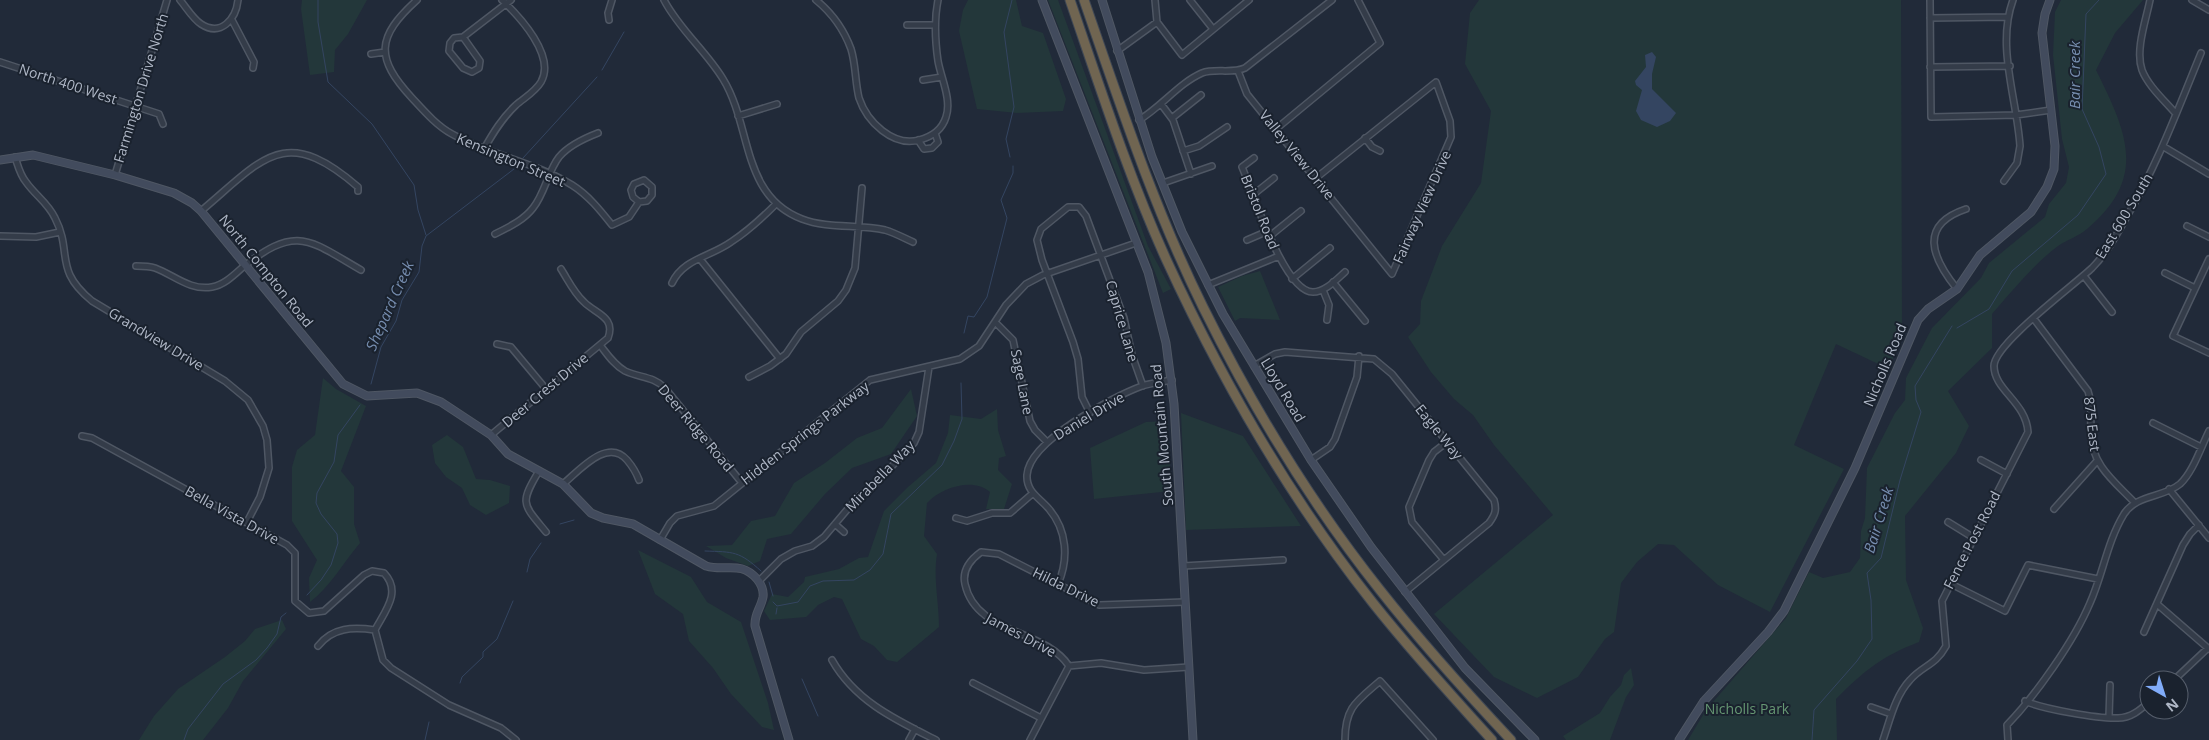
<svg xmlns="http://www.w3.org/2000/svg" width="2209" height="740" viewBox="0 0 2209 740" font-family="'Open Sans',sans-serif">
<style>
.green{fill:#23373a}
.water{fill:#344561}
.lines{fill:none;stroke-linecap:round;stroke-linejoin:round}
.stream{stroke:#344561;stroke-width:1}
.street-casing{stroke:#4f5764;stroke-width:8}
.secondary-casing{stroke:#4f5764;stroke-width:9}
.highway-casing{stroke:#3f4754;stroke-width:11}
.street{stroke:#343c49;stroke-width:5}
.secondary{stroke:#424b5d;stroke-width:7}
.highway{stroke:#706551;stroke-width:9}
.labels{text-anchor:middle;stroke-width:4;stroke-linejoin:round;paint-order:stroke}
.street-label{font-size:14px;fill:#afb7c6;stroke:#1a222e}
.park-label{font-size:14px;fill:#669773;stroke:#1a222e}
.water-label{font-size:15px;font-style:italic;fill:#768daf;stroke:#1a222e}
</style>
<rect width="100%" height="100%" fill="#212a39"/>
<!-- green -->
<path class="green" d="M 302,0 L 367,0 L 348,34 L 335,50 L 334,72 L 310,75 L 301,9 Z
M 968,0 L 1016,0 L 1022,26 L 1043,33 L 1066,99 L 1063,111 L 1017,113 L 977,109 L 959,31 L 963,10 Z
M 1048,0 L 1058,0 L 1148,246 L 1171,289 L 1163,293 Z
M 1479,0 L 1901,0 L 1902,334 L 1889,369 L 1836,344 L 1794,445 L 1844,469 L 1770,612 L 1718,585 L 1674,545 L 1658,544 L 1637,562 L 1621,583 L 1614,632 L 1605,639 L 1578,677 L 1537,698 L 1494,677 L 1434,614 L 1553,515 L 1494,445 L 1473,415 L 1454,399 L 1431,372 L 1408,337 L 1420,324 L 1421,301 L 1442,246 L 1481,183 L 1491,111 L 1465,64 L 1470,13 Z
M 2061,0 L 2143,0 L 2115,33 L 2096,70 C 2126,131 2149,177 2087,229 C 2079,236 2067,240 2058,246 C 2034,264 2011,292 1992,314 L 1992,348 L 1948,391 L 1969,426 L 1956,453 L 1905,516 L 1906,580 L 1923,628 L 1919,642 C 1882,656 1864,671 1836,699 L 1837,740 L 1688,740 L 1706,710 L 1786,618 L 1809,572 L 1823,578 L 1850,572 L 1860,558 L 1861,531 L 1865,518 L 1867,468 L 1895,413 L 1905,400 L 1906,378 L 1932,328 L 1981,278 L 1989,263 L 2045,217 L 2049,204 L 2066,183 L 2069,167 L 2062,139 L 2053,55 L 2055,12 Z
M 1260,271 L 1280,320 L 1240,318 L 1235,321 L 1218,287 L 1242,276 Z
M 323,378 L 336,389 L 366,406 L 341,471 L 354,487 L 354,524 L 360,543 C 343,563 330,587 310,602 L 309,578 L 317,560 L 292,521 L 292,467 L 297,450 L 315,435 Z
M 911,389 L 917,416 L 891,454 L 852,468 L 825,494 L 791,534 L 767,539 L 760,561 L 748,566 L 726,558 L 706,546 L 732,545 L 751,521 L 775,516 L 794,483 L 825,463 L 857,438 L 882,428 Z
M 997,409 L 998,430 L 1006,456 L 999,458 L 998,470 L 1012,484 L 1004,509 L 986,509 L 990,492 C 973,477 941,488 927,503 L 924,536 L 937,554 C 933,578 939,602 939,627 L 897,662 L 887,660 L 874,646 L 861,639 L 842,599 L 834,597 L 818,605 L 806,617 L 770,620 L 764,611 L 772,594 L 788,597 L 804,582 L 805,577 L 839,569 L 859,558 L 868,557 L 884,511 L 908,487 L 936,463 L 948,433 L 950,415 L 981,419 Z
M 1181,413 L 1243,436 L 1301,526 L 1186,530 Z
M 1168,421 L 1171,491 L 1094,499 L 1090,448 L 1146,422 Z
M 447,435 L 463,447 L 476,479 L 490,480 L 510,486 L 509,503 L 486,515 L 470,505 L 462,488 L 446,477 L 435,463 L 432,445 Z
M 638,550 L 691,577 L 707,602 L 741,622 L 768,703 L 774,730 L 762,727 L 731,694 L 713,668 L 689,641 L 683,614 L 655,594 Z
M 282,620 L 286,629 L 243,681 L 228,708 L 203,740 L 139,740 L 154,716 L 178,689 L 225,657 L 245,641 L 255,629 Z
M 1631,668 L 1634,685 L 1626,697 L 1610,740 L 1566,740 L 1563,736 L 1600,713 L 1610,697 L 1621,685 L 1624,675 Z"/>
<!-- water -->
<path class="water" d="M 1652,52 L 1656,57 L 1652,74 L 1652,89 L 1676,113 L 1670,121 L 1657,127 L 1641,120 L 1636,111 L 1642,90 L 1636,85 L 1635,81 L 1646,67 L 1645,55 Z"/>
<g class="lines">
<!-- stream -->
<path class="stream" d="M 318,0 L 318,22 L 328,82 L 372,124 L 414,185 L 418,210 L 426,235
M 602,70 L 624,32
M 1010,157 L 1006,139 L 1014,107 L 1004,32 L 1012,0
M 523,158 L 597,77
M 1957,328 L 1989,309 L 2012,271 L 2078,215 L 2106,174 L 2099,147 L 2082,109 L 2086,14 L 2099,0
M 964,333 L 968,316 L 974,317 L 987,297 L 1007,218 L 1001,200 L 1013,173 L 1013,166
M 371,384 L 381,347 L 396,321 L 402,300 L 419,272 L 422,246 L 426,236 L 514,169
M 560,524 L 574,520
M 705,551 C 734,552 739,551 761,571
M 527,572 L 530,559 L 541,543
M 769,582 L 773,596
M 307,595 L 321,580 L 331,565 L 338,543 L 337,534 L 321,514 L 316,503 L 317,493 L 334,462 L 338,435 L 360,405
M 773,602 L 777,606 L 798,602 L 810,586 L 823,581 L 854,580 L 870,570 L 883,554 L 891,514 L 942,465 L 954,441 L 962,419 L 961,383
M 776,614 L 777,608
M 802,679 L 818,716
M 460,683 L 462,677 L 483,657 L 483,652 L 497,639 L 513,601
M 184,740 L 188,729 L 223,684 L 256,660 L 267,648 L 277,634 L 281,617 L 286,613
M 425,740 L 429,722
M 1812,740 L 1814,710 L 1857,661 L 1872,639 L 1871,600 L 1867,573 L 1881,558 L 1900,480 L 1921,412 L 1916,400 L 1915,386 L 1952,326"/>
<defs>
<path id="street" d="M 180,0 C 186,7 193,19 201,24 C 221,37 236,19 238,0
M 417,0 C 376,37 375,58 412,98 C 424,111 437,126 452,134 C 490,155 534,162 572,185 C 588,195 600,210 612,225 L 629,217 L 639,202 L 633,197 L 631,190 L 634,184 L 644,180 L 652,187 L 652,195 L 647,201 L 639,202
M 664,0 C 679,29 706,51 723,79 C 752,126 741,196 802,219 C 828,229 858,224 885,230 C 895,233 904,238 913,242
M 816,0 C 832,13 844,30 851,49 C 856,65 855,82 859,98 C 867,122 893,147 919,140 C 931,137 942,130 946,117 C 952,100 941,78 938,61 C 935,40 934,20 938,0
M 1155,0 L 1157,22 L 1182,55 L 1249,0
M 1190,0 L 1213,29
M 1930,0 L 1931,117 L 2016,115 L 2051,110
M 2150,0 C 2146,20 2135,50 2142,70 C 2148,86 2165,101 2176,114
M 2192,0 L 2209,10
M 1930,18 L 2008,17
M 232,20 L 254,62 L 253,68
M 609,20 L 608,13 L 612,0
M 907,25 L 934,25
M 463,37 L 480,61 L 479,68 L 472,72 L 463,68 L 449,51 L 450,43 L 454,38 L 463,37 L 511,0
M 1117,51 L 1157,22
M 371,54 L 385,52
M 0,62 L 159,114 L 163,124
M 1930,67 L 2010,66
M 1238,71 L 1247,94 L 1392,274 L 1451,137 L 1450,121 L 1436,82 L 1316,178
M 923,80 L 942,77
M 1161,104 L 1173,120 L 1191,174
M 738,116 L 777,104
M 1172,118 L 1201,95
M 1139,120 C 1161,107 1179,83 1202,73 C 1215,68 1232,74 1245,68 L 1332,0
M 1276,129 L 1380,43 L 1358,0
M 1365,138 L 1372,147 L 1380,151
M 918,140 L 924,149 L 932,148 L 938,142 L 935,133
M 2164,147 L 2209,174
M 484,149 C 493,133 502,118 516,105 C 524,98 535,92 541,82 C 556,56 520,17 502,0
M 1183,151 L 1199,146 L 1227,127
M 15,157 C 18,166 20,175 26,182 C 35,195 48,203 55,218 C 73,253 53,269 92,301 L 225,381 L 248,400 L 263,426 L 267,440 L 269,468 L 260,497 L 247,522
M 1254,158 L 1242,167 C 1253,192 1284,292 1313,292 C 1325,292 1336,280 1345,272
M 115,175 L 167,0
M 2004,181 L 2017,163 L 2020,146 C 2017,99 1996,46 2013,0
M 1163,183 L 1212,166
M 1254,194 L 1274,178
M 201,211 C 263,159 284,123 358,187 L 358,191
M 2187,226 L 2209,237
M 495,234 C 509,227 524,220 533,208 C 545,193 548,171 559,157 C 569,145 585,138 598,133
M 0,236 L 36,237 L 60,232
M 1270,236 L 1301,211
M 1247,240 L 1268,231
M 700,259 L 780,359
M 2209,259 L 2173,336 L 2209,353
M 136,266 C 142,266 149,266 155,268 C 174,275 190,291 212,287 C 224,285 234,275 243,267 C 297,224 309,240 361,270
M 2165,273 L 2195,288
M 2084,276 L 2112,312
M 1292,279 L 1330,248
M 1333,282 L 1365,321
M 672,283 C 683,259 710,257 731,242 C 748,231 762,218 776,204
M 1208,285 L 1279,256
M 1957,289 C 1932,258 1918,225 1966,209
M 1323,290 L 1329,305 L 1327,320
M 2034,319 L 2088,391 C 2093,406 2090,417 2091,433 C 2091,465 2115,482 2135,503
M 996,323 L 1013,340 L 1030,421 L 1035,430 L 1047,442
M 497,344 L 511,347 L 546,389
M 600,345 C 607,354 614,365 625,371 C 640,378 653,376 665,388 L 742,483
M 1254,366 L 1275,354 L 1285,352 L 1374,359 L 1392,374 L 1494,500 C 1497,510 1495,515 1489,523 L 1405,592
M 749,377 L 770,366 L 786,354 L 801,332 L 838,301 L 846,290 L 855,268 L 862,188
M 1090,413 L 1082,397 L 1078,359 L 1073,342 L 1042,260 L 1037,240 L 1041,229 L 1068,207 L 1079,207 L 1086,216 L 1124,318 L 1132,355 L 1143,386
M 2153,423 L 2201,447
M 491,435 L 608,338 C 616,317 596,314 584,302 C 574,293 568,280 561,269
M 82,436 L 92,438 L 287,545 L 295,553 L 295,601 L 309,613 L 324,611 L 364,575 L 372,571 L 384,573 C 402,592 385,611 375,630 L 383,660 L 391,668 L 449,705 L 501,728 L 516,740
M 1311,460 L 1330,447 L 1335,439 L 1357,377 L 1359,356
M 1981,460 L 2007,474
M 539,471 C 519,504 523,504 546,532
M 563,484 C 579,471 607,437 627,460 C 633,467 636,472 639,480
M 2169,489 L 2209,538
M 2054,509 L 2097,461
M 956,518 L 967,521 L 992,513 L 1010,513 L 1032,494
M 1948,522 L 1974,538
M 835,524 L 844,532
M 660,540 L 670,523 L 677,516 L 714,506 L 870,380 L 960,359 L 979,346 L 1006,305 L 1026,284 L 1043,275 L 1136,243
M 1444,560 L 1412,522 L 1409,507 L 1429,460 L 1434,452 L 1447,442
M 1183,566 L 1283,560
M 759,581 L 781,559 L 795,551 L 812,546 L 824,537 L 857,498 L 876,483 L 914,443 L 919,432 L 929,367
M 1949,583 L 2005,611 L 2028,565 L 2098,579
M 1058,584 C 1069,559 1067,530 1049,509 C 1040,498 1026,492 1027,475 C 1029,441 1112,397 1142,386 C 1151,383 1162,382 1172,380
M 2157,604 L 2209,649
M 2144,632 L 2183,545 L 2190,534 L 2199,525
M 318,646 C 333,627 353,627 375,630
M 832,660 C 855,701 896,720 936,740
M 1069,666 C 1044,628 976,635 965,584 C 962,571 970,560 981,552 L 999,554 L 1099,605 L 1185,602
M 2174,680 L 2208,648
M 973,683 L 1041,718
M 2025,701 C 2042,709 2100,719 2118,718 C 2131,718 2140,710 2149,702
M 1871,707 L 1891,714
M 2109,717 L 2110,685
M 909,740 L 915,729
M 1030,740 L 1069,666 L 1101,663 L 1144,670 L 1189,667
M 1345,740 C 1345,707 1357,701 1380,681 L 1433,740
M 1883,740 C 1890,720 1895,696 1910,680 C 1923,665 1935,666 1946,646 L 1942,601 L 2028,432 C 2026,402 1994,390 1994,366 C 1994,344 2073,286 2092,268 C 2106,254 2116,236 2126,218 C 2157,166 2178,109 2201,53
M 2008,740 L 2007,725 C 2036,695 2074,641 2090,603 C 2103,574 2107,542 2124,514 C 2137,494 2163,498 2180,484 C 2193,472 2201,447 2209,431"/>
<path id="secondary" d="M 1042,0 L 1148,272 L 1166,343 L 1174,404 L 1193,740
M 1102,0 L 1152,157 L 1182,232 L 1223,314 L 1311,460 L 1371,547 L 1465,668 L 1535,740
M 0,160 L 33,155 L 115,175 L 174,193 L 192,203 L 201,211 L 343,384 L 367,396 L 417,393 L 441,402 L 491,435 L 508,454 L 563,484 L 591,513 L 603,518 L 633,524 L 706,566 C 726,572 740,560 757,579 C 761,584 764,590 763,597 C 761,608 754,614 755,626 L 789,740
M 1679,740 L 1704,701 L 1768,632 L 1784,611 L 1855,468 L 1918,320 L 1928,309 L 1957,289 L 1980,255 L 2031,212 L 2047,187 L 2054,169 L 2055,146 L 2042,33 L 2045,14 L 2050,0"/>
<path id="highway" d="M 1070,0 C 1100,87 1128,175 1166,259 C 1222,381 1290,498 1373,603 C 1411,651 1451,695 1492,740
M 1084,0 C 1120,104 1154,208 1203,307 C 1252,406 1311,503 1380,590 C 1421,642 1465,691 1511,740"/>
</defs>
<!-- street casing -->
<use href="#street" class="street-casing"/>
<!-- secondary casing -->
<use href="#secondary" class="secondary-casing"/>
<!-- highway casing -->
<use href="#highway" class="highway-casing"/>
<!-- street -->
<use href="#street" class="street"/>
<!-- secondary -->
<use href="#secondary" class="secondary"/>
<!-- highway -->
<use href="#highway" class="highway"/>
</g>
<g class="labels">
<!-- street labels -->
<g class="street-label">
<text transform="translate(68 84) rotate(18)" y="5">North 400 West</text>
<text transform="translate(141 88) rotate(-73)" y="5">Farmington Drive North</text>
<text transform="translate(1297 155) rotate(51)" y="5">Valley View Drive</text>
<text transform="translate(511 160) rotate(23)" y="5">Kensington Street</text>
<text transform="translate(1422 207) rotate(-66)" y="5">Fairway View Drive</text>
<text transform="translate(1260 212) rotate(68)" y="5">Bristol Road</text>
<text transform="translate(2124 216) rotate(-59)" y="5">East 600 South</text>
<text transform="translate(266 271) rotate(51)" y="5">North Compton Road</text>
<text transform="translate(1122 321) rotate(74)" y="5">Caprice Lane</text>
<text transform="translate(156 339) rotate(31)" y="5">Grandview Drive</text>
<text transform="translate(1885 365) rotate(-67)" y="5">Nicholls Road</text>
<text transform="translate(1022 382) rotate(79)" y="5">Sage Lane</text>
<text transform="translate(545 390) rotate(-40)" y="5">Deer Crest Drive</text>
<text transform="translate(1283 390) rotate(59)" y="5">Lloyd Road</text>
<text transform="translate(1089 416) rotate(-31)" y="5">Daniel Drive</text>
<text transform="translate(2092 424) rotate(83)" y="5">875 East</text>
<text transform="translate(696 428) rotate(50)" y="5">Deer Ridge Road</text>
<text transform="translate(1439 432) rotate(51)" y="5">Eagle Way</text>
<text transform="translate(805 433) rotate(-38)" y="5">Hidden Springs Parkway</text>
<text transform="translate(1162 435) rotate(-95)" y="5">South Mountain Road</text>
<text transform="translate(880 476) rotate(-46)" y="5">Mirabella Way</text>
<text transform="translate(232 515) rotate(29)" y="5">Bella Vista Drive</text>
<text transform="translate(1972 540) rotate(-63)" y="5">Fence Post Road</text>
<text transform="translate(1066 587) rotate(26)" y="5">Hilda Drive</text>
<text transform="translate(1021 635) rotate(28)" y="5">James Drive</text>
</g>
<!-- park labels -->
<g class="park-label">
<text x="1747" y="714">Nicholls Park</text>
</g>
<!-- water labels -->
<g class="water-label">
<text transform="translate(2075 75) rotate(-90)" y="5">Bair Creek</text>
<text transform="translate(390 306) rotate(-66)" y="5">Shepard Creek</text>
<text transform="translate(1879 520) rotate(-73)" y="5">Bair Creek</text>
</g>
</g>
<!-- north arrow -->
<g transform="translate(2164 695) rotate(141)"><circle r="24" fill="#1a222e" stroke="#565e6b"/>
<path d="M0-4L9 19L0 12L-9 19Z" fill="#81acf9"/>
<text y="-8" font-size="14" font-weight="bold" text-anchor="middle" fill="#afb7c6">N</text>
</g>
</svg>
